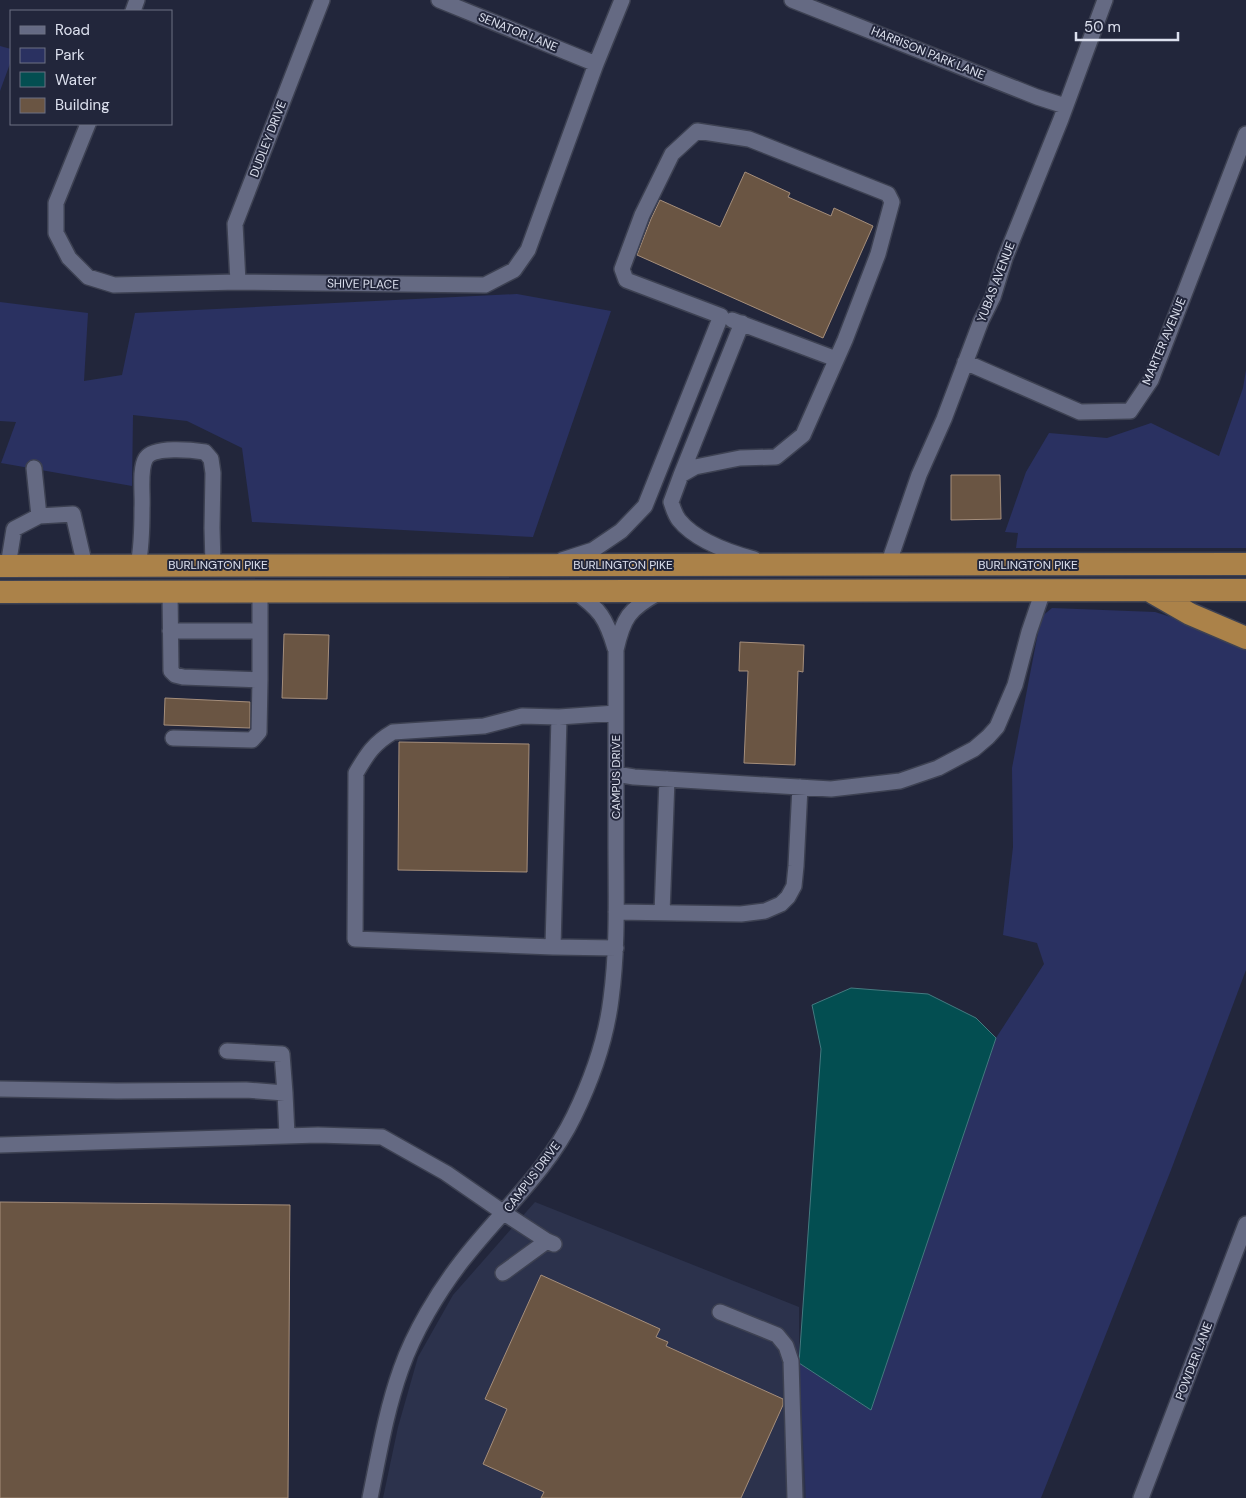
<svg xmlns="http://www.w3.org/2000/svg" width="1246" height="1498" viewBox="0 0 1246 1498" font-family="'DM Sans',sans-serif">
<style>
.built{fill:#2c324c}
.green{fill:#2a3161}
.water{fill:#034e51;stroke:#447a80}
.building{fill:#6a5543;stroke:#a58e7b}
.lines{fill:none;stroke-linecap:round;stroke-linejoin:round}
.minor-casing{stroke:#3d4152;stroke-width:18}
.highway-casing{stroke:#3d4152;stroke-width:25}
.minor{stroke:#656a83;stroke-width:15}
.highway{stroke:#ab8249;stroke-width:22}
.labels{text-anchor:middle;stroke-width:4;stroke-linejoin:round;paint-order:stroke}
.street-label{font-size:12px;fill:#dce0ee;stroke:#22263b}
</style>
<rect width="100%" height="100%" fill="#22263b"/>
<!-- built -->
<path class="built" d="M 535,1202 L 799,1307 L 799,1363 L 836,1498 L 383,1498 L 398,1427 L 418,1357 L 453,1295 Z"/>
<!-- green -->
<path class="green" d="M 0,46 L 11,49 L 11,61 L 0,91 Z
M 517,294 L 611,311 L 533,537 L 252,522 L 242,448 L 187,421 L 133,415 L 132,486 L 1,463 L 16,422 L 0,421 L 0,302 L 88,313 L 84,381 L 122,375 L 135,313 Z
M 1246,370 L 1246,548 L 1016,548 L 1018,533 L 1005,532 L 1026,472 L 1049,433 L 1107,438 L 1151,423 L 1219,456 L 1243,388 Z
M 1052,608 L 1155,612 L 1187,622 L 1246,645 L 1246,970 L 1171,1170 L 1041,1498 L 806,1498 L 799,1363 L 871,1410 L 996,1038 L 1044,964 L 1037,943 L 1003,935 L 1013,847 L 1012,768 L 1041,617 Z"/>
<!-- water -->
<path class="water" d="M 851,988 L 928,994 L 976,1018 L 996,1038 L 871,1410 L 799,1363 L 821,1049 L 812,1005 Z"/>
<!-- building -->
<path class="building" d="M 745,172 L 790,193 L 788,197 L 831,216 L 834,208 L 873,226 L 823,338 L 637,255 L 651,219 L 660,200 L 720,227 Z
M 951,475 L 1000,475 L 1001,519 L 951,520 Z
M 284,634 L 329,635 L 327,699 L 282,698 Z
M 740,642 L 804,645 L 803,672 L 798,671 L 795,765 L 744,763 L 748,671 L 739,671 Z
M 165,698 L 250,702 L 250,728 L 164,725 Z
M 399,742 L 529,744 L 527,872 L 398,870 Z
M 0,1202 L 290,1205 L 288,1498 L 0,1498 Z
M 541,1275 L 660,1329 L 656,1337 L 668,1342 L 666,1346 L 783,1399 L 783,1405 L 741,1498 L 541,1498 L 544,1492 L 483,1464 L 507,1409 L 485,1399 Z"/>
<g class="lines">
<defs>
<path id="minor" d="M 439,0 L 596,64
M 792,0 L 1037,97 L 1065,106
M 133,11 L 137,0
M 88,124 L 56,203 L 56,233 L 69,258 L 88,277 L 114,285 L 238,282 L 485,285 L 514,270 L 528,250 L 596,64 L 622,0
M 238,282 L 235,224 L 322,0
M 732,320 L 836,359
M 965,362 L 1080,412 L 1130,411 L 1151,380 L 1246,134
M 34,468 L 39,516 L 73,514 L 85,566
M 681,475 L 742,323
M 562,560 L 593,550 L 621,531 L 645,506 L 721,316 L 626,280 L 622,269 L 642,215 L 672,154 L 697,131 L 749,139 L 888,194 L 892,202 L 878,254 L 845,340 L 803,435 L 776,457 L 740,458 L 695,467 L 681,475 L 671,502 C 673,508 675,515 679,520 C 696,541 728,552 754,559
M 138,565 C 142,546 142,527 142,508 C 143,495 139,469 146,458 C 154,446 192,450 205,452 L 211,459 L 213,473 L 212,528 L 213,565
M 888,565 L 919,475 L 944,419 L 981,321 L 993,297 L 1005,258 L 1061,119 L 1105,0
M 8,566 L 14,529 L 39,516
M 574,591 C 600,609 606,618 615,648
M 170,592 L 171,671 L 175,675 L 183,677 L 260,680 L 259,732 L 252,740 L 173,738
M 170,631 L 260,631
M 260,680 L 260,592
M 616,713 L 559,717 L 553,947 L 616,948
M 616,774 L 634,777 L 831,789 L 900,781 L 938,768 L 974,749 L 988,737 L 997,727 L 1015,685 L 1029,632 L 1043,591
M 616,912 L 741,914 L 765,911 L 781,904 L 788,897 L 794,886 L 796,866 L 800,787
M 662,913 L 667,779
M 553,947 L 355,939 L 356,773 C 367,754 374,743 393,732 L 484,726 L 522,716 L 559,717
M 227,1051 L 282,1054 L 285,1093
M 0,1089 L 117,1091 L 246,1090 L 285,1093 L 287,1135
M 0,1145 L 318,1135 L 382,1137 L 446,1173 L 504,1213 L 547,1241 L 554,1244
M 503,1273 L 547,1241
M 720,1312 L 777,1335 L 786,1346 L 791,1361 L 795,1498
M 370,1498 C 379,1454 386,1411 401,1369 C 414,1332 438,1292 462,1261 C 499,1213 547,1172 574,1116 C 592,1079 606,1040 611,999 C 618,947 616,894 616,843 C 616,778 616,714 616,650 C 623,618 629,609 658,593
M 1141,1498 L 1246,1224"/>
<path id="highway" d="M 0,566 L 1246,564
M 1150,591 L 1190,614 L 1246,638
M 0,592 L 1246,590"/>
</defs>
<!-- minor casing -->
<use href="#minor" class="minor-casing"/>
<!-- highway casing -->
<use href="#highway" class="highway-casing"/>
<!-- minor -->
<use href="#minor" class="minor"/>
<!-- highway -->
<use href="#highway" class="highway"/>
</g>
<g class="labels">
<!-- street labels -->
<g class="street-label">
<text transform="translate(518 32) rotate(22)" y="4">SENATOR LANE</text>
<text transform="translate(928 53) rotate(22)" y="4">HARRISON PARK LANE</text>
<text transform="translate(268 139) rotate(-69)" y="4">DUDLEY DRIVE</text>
<text transform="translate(996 282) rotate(-69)" y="4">YUBAS AVENUE</text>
<text transform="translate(363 284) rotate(1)" y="4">SHIVE PLACE</text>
<text transform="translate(1164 341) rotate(-67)" y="4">MARTER AVENUE</text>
<text x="218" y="569">BURLINGTON PIKE</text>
<text x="623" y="569">BURLINGTON PIKE</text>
<text x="1028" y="569">BURLINGTON PIKE</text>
<text transform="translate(616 777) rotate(-90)" y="4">CAMPUS DRIVE</text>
<text transform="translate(532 1177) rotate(-53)" y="4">CAMPUS DRIVE</text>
<text transform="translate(1194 1361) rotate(-69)" y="4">POWDER LANE</text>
</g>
</g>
<!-- legend -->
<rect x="10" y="10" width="162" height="115" fill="#22263b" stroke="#6c7083"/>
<rect x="20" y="26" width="25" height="8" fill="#656a83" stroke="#6c7083"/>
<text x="55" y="35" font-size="15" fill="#dce0ee">Road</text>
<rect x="20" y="48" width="25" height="15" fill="#2a3161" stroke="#6c7083"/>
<text x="55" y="60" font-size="15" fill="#dce0ee">Park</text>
<rect x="20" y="72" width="25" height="15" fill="#034e51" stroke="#6c7083"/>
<text x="55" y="85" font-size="15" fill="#dce0ee">Water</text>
<rect x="20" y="98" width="25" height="15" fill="#6a5543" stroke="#6c7083"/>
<text x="55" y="110" font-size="15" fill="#dce0ee">Building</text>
<!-- scale -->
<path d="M1076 32v8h102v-8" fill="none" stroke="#dce0ee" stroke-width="2.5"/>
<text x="1084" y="32" font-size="15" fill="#dce0ee" stroke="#22263b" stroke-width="4" paint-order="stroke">50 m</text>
</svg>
